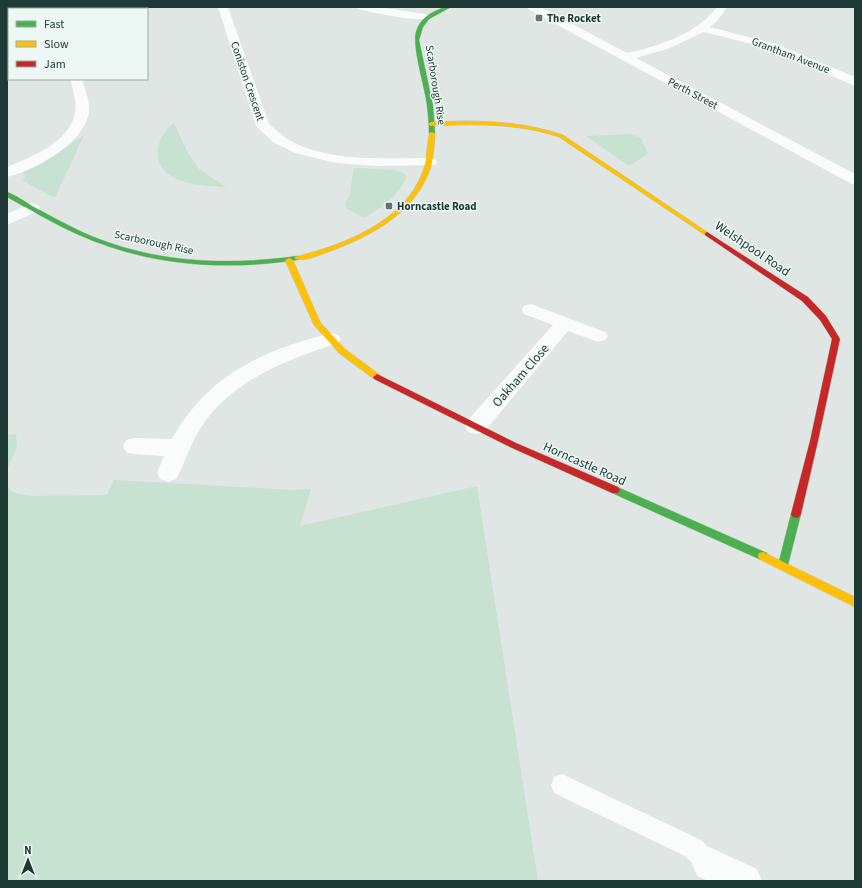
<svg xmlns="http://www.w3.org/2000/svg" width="862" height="888" viewBox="0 0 862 888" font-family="'Source Sans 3',sans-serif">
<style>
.green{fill:#c7e2d1}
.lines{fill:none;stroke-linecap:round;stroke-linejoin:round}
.fast-casing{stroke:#b9c3c0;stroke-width:1}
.slow-casing{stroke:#b9c3c0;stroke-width:1}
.jam-casing{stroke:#b9c3c0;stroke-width:1}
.lane{fill:#fafbfb;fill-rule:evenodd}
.street{fill:#fafbfb;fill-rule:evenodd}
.fast{fill:#4caf50;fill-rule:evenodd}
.slow{fill:#ffc107;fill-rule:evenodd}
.jam{fill:#c62828;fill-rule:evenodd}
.poi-dot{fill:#617672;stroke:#edf7f3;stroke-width:1.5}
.labels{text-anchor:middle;stroke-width:3;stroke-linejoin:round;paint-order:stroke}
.far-poi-label{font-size:11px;font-weight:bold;fill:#1d3a35;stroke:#edf7f3;text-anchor:start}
.far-street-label{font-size:11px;fill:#1d3a35;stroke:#edf7f3}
.street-label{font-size:13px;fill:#1d3a35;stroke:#edf7f3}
</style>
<rect width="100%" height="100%" fill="#e0e6e4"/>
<!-- green -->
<path class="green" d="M 174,123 L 187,151 L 199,169 L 226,187 C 202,186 153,184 158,148 C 160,138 166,128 174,123 Z
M 630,134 L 641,138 L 648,154 L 629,166 L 586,136 Z
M 84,135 L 55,198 L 23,181 L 26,175 L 22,173 L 55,155 Z
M 354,168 L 395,170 L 405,174 L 406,178 C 399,196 380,208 364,218 L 346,208 L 345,203 L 349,197 Z
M 16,434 L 17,448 L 7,469 L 7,435 Z
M 114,480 L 292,490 L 311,489 L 300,526 L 477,486 L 538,881 L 7,881 L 7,485 L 12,492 L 30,496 L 107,495 Z"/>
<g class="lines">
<defs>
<path id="fast" d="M 445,7 L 451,7 L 429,19 L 423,27 L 419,40 L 433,106 L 435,133 L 432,135 L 429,133 C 429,124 428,114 427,105 C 425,88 412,47 416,32 C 420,18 431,12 445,7 Z
M 7,192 C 16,195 25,202 34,207 C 50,216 66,224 82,232 C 151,263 224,266 297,256 L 301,258 L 297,260 C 223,271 149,266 79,235 C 54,224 31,210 7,197 Z
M 615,486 L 767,553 L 768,556 L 767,559 L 763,560 L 759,559 L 612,493 L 610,490 L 612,487 Z
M 796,510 L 799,511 L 801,514 L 788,565 L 787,568 L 783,569 L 779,568 L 778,565 L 791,514 L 793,511 Z"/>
<path id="slow" d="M 464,121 C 498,121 530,124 563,135 L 710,234 L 709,235 L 705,235 L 559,137 C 517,123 475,124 431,126 L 428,124 L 431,122 Z
M 430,132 L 435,133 C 434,146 434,160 429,172 C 413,213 374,234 336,249 C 324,253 307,262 295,259 L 295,257 C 343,245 405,222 423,171 C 428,158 426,144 430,132 Z
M 289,258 L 293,260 L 320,322 L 345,349 L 380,375 L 381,377 L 380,379 L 374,379 L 339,353 L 314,325 L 285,260 Z
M 763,552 L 855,597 L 855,607 L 759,559 L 758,556 L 759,553 Z"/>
<path id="jam" d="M 707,232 L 808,297 L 826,316 L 840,339 L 818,441 L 801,514 L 799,517 L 796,518 L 793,517 L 791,514 L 810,441 L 832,339 L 820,320 L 802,301 L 705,235 L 705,233 Z
M 377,374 L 516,443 L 618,487 L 620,490 L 618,493 L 612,493 L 510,447 L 374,379 L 373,377 Z"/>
</defs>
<!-- fast casing -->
<use href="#fast" class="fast-casing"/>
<!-- slow casing -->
<use href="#slow" class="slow-casing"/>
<!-- jam casing -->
<use href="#jam" class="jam-casing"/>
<!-- lane -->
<path class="lane" d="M 562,774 L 701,840 L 717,856 L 721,864 L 717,872 L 709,876 L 701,872 L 685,856 L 554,793 L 551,785 L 554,777 Z"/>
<!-- street -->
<path class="street" d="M 218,7 L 228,7 L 269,124 C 275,129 280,134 286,138 C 325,163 385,158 430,158 L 435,159 L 437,162 L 435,165 L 375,166 L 336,163 L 295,153 L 273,142 L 256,126 Z
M 357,7 L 378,7 L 425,14 L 430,17 C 424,24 370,12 358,9 Z
M 527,7 L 540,7 L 627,53 C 661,45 695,35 717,7 L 727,7 L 718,20 L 710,27 L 776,44 L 855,77 L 855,86 L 768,48 L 704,32 L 670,48 L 636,58 L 855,174 L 855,185 L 850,183 L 528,9 Z
M 70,79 L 82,79 C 85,89 90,101 89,112 C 85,143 34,171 7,177 L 7,167 C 31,157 70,142 75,113 C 77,102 73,89 70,79 Z
M 32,203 L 38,205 L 40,208 L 38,211 L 7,225 L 7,214 Z
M 531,304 L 605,332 L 608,336 L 605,340 L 598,342 L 568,331 L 484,432 L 476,434 L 468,432 L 465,426 L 468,420 L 553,325 L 524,314 L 522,310 L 524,306 Z
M 331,333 L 338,335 L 341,339 L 338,343 C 286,360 230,381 200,429 C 190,445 185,463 176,479 L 168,482 L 160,479 L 157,473 L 164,456 L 134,454 L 126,452 L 123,446 L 126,440 L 134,438 L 172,439 C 208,374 262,351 331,333 Z
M 709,847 L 757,869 L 762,881 L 708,881 L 697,876 L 692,864 L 697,852 Z"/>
<!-- fast -->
<use href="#fast" class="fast"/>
<!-- slow -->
<use href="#slow" class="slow"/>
<!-- jam -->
<use href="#jam" class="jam"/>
</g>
<!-- markers -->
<g class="poi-dot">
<rect x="535" y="14" width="8" height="8" rx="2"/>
<rect x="385" y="202" width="8" height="8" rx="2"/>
</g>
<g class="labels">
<!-- far-poi labels -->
<g class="far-poi-label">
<text x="547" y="22">The Rocket</text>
<text x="397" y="210">Horncastle Road</text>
</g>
<!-- far-street labels -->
<g class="far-street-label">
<text transform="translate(791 55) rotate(21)" y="4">Grantham Avenue</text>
<text transform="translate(248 81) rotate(71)" y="4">Coniston Crescent</text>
<text transform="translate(436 85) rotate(81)" y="4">Scarborough Rise</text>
<text transform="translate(693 93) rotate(28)" y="4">Perth Street</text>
<text transform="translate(154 242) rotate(12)" y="4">Scarborough Rise</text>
</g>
<!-- street labels -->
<g class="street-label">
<text transform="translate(753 248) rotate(34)" y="5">Welshpool Road</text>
<text transform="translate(520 375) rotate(-49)" y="5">Oakham Close</text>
<text transform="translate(585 463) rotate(24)" y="5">Horncastle Road</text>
</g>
</g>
<!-- border -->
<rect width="862" height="888" fill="none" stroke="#1d3a35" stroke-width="16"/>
<!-- legend -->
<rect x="8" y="8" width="140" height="72" fill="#edf7f3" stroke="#9aaba7"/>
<rect x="16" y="21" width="20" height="6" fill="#4caf50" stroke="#9aaba7"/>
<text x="44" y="28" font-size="12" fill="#1d3a35">Fast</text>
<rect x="16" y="41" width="20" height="6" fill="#ffc107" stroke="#9aaba7"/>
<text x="44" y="48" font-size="12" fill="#1d3a35">Slow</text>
<rect x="16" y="61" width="20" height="6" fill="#c62828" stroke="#9aaba7"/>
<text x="44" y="68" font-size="12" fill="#1d3a35">Jam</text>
<!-- north arrow -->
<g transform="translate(28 860)" stroke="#edf7f3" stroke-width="3" paint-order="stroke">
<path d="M0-3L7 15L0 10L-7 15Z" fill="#1d3a35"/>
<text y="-6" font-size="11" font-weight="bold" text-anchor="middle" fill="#1d3a35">N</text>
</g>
</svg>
